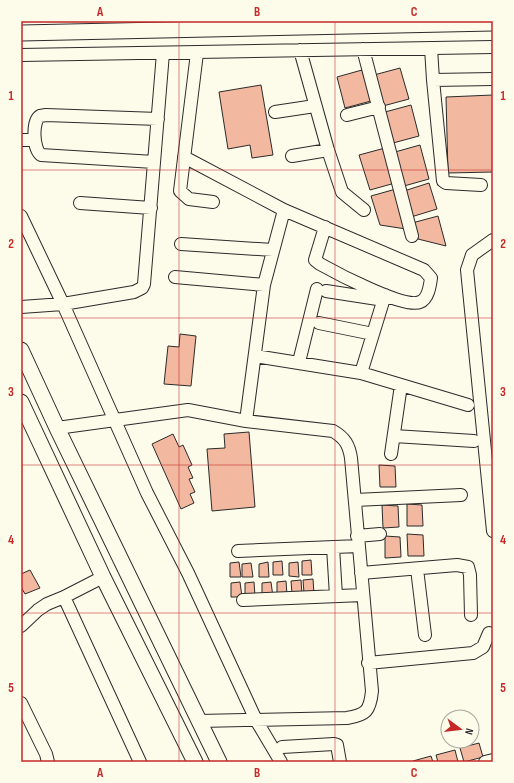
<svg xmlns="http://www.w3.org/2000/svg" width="514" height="783" viewBox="0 0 514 783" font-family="'Sofia Sans Condensed',sans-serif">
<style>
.building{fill:#f2b8a0;stroke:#2b2b2b}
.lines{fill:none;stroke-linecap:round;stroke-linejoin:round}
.minor-casing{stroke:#2b2b2b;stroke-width:14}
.major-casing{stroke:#2b2b2b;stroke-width:17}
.minor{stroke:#fdfbea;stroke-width:12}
.major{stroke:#fdfbea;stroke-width:15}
.grid{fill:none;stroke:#c62828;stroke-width:1;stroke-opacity:0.55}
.neatline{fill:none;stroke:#c62828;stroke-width:1.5}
.grid-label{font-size:13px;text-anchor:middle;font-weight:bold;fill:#c62828}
</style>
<rect width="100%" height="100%" fill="#fdfbea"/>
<!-- building -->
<path class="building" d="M 400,68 L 409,99 L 383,106 L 374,75 Z
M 362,70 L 371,101 L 345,108 L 337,77 Z
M 261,85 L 273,155 L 252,158 L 250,145 L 228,149 L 219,92 Z
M 493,95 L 493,172 L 448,173 L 446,97 Z
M 411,105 L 419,136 L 393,143 L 385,112 Z
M 420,145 L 429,179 L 404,186 L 395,152 Z
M 385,148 L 395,183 L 370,190 L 359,155 Z
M 429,183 L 437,209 L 411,217 L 404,191 Z
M 396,189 L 406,229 L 380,225 L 371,196 Z
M 438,216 L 446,246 L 418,239 L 412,223 Z
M 180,334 L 196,336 L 191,386 L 164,384 L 168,346 L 179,347 Z
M 249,432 L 255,507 L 212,511 L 207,449 L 225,448 L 224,434 Z
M 173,434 L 179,447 L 183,445 L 192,465 L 188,467 L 193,478 L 189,479 L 195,492 L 190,494 L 194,503 L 181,509 L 152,444 Z
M 379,465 L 395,466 L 396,487 L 380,487 Z
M 407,504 L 422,505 L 423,526 L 407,526 Z
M 382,505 L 398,506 L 399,527 L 383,528 Z
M 407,534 L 423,535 L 424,556 L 408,556 Z
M 385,536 L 400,537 L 401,557 L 385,558 Z
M 311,560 L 312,575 L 302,575 L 302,561 Z
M 282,561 L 283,575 L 273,575 L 273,562 Z
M 239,562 L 241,577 L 230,577 L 230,563 Z
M 268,562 L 269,577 L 259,577 L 259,564 Z
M 298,562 L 299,577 L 289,576 L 289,563 Z
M 251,563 L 253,577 L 242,577 L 242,564 Z
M 30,570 L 40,588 L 25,594 L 21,587 L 21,574 Z
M 313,579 L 314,594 L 304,593 L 303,580 Z
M 301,580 L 302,595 L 292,594 L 291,581 Z
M 286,581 L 287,595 L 277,595 L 277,582 Z
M 240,582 L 242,597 L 231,597 L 231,583 Z
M 254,582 L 255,596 L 245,596 L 245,583 Z
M 271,582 L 273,597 L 262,597 L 262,583 Z
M 479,743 L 483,757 L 464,762 L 460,748 Z
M 455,750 L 458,762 L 438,762 L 436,755 Z
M 431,756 L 433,762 L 413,762 L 413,761 Z"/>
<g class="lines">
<defs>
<path id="minor" d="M 431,48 L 433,80 L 493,79
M 363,49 L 412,236
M 300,50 L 328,150 L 342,192 L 364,210
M 197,53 L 180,191 L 189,199 L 213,202
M 21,55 L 493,47
M 433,80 L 443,181 L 446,183 L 481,185
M 275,112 L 315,106
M 347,115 L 379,107
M 21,140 L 35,140
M 292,156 L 328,150
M 184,157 L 284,210 L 424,270 L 431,278 C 430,286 428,299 420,302 C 404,309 336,273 320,264 L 315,260 L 325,227
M 154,162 L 41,155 C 33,149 32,121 40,116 L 46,115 L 158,119
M 80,203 L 151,208
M 21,216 L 63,304 L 147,493 L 188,573 L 256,720 L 281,762
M 493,240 L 472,255 L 467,270 L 493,531
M 181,244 L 273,250
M 175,277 L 264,285
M 326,291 L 384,300
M 21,307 L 63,304 L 134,292 L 142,288 L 144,284 L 163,53
M 319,323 L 373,334
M 255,356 L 361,373 L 468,405
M 299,362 L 317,289
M 361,373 L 385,295
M 246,421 L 264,285 L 284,210
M 57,428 L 188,410 L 246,421 L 333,431 C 345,438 349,445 351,458 L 372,691 C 370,711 366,715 347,718 L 199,721
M 394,436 L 474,441
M 391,454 L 401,385
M 355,500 L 461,495
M 357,536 L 380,534
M 333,547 L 336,596
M 238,551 L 359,546
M 417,569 L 425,635
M 361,573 L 457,565 L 468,567 L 470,575 L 471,615
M 64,597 L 140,762
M 243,600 L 363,595
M 21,626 L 38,610 L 47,604 L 64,597 L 103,577
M 368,663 L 473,653 L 483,647 L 489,633
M 21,703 L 46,754 L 48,762
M 282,747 L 334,744 L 337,745 L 340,762
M 485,762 L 493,760"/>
<path id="major" d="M 21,33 L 493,23
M 21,350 L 57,428 L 219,762
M 21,402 L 103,577 L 195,762"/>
</defs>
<!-- minor casing -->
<use href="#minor" class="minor-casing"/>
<!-- major casing -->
<use href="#major" class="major-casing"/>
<!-- minor -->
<use href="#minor" class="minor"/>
<!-- major -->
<use href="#major" class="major"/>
</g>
<!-- grid -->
<path class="grid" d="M 179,21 L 179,762M 335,21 L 335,762M 21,170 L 493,170M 21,318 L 493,318M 21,465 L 493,465M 21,613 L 493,613"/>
<!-- border -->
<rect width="514" height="783" fill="none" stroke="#fdfbea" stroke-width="44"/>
<!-- north arrow -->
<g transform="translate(460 729) rotate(105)"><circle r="19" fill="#fdfbea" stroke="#a9a89e"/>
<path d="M0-3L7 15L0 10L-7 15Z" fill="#c62828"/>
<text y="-6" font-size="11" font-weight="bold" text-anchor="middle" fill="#2b2b2b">N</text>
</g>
<rect x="22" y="22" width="470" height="739" class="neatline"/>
<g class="grid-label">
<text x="100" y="16">A</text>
<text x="257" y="16">B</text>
<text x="414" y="16">C</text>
<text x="11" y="100">1</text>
<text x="503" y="100">1</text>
<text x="11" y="248">2</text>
<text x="503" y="248">2</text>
<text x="11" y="396">3</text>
<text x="503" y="396">3</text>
<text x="11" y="544">4</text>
<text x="503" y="544">4</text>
<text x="11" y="692">5</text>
<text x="503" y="692">5</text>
<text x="100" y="777">A</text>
<text x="257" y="777">B</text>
<text x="414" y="777">C</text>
</g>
</svg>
